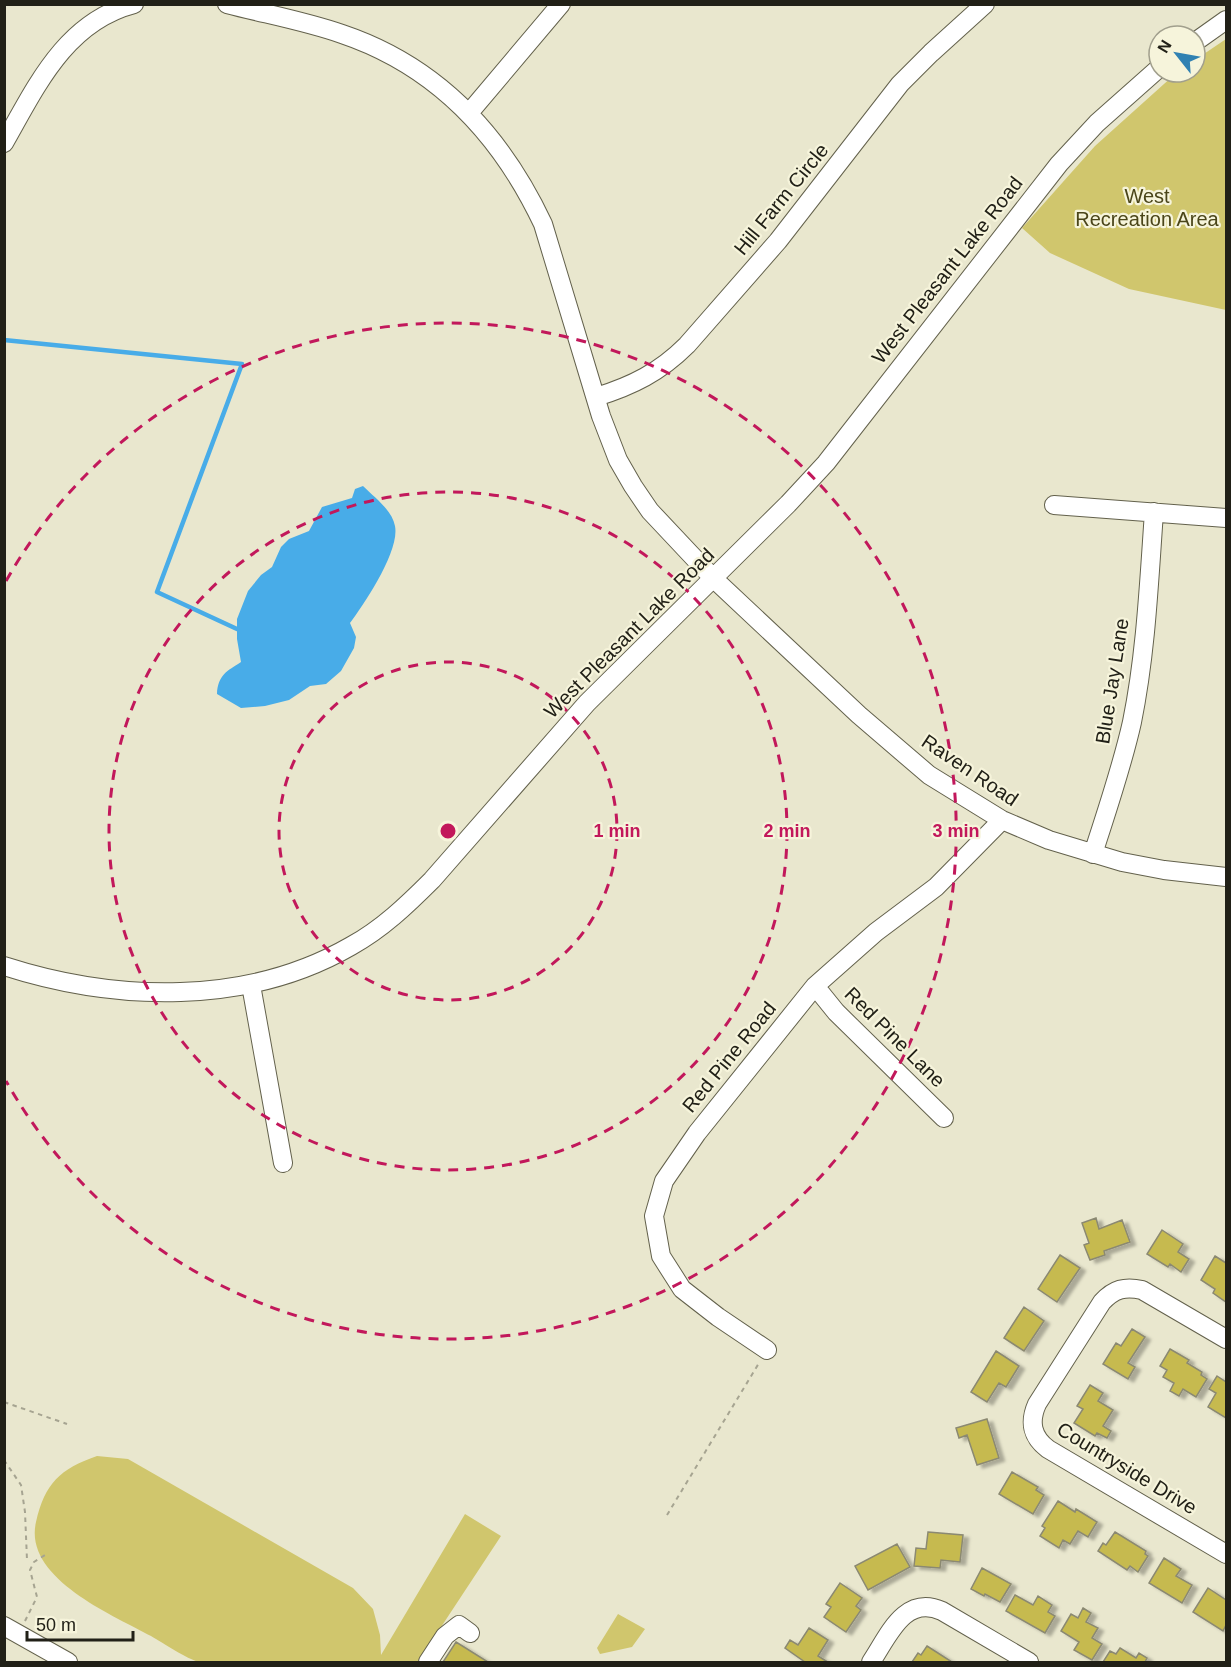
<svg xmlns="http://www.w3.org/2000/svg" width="1231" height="1667" viewBox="0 0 1231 1667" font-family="Helvetica,sans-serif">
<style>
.green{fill:#d0c66d}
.water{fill:#48ace8}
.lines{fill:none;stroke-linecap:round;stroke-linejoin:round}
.stream{stroke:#48ace8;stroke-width:4.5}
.building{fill:#c6ba50;stroke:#8b8972;stroke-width:1.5;filter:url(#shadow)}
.minor-casing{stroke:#63614c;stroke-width:20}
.path{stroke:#a6a491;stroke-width:2;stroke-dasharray:4.5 4.5;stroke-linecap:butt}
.minor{stroke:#fff;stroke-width:18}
.ring{fill:none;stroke:#c2185b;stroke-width:3;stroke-dasharray:10 8}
.labels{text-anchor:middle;stroke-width:4.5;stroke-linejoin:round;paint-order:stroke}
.park-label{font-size:20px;fill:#4a4519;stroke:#f6f4db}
.street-label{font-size:20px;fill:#212017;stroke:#f6f4db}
.centre{fill:#c2185b;stroke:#f6f4db;stroke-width:3}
.ring-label{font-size:18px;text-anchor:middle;font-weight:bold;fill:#c2185b;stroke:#f6f4db;stroke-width:4.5;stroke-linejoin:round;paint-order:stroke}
</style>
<defs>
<filter id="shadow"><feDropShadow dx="5.5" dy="3" stdDeviation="1.5" flood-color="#0004"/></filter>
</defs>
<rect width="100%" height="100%" fill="#e9e7ce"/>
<!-- green -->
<path class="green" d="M 1226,39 L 1226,310 L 1129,289 L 1050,253 L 1022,228 L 1095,146 L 1174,75 L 1178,72 L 1195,72 L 1195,60 Z
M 97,1456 L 128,1459 L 353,1588 L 373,1609 L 380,1635 L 381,1655 L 465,1514 L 501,1536 L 418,1662 C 365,1662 312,1662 258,1662 C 245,1662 210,1665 199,1662 C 187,1659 163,1643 151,1636 C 113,1615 23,1578 36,1522 C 45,1483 60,1469 97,1456 Z
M 618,1614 L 645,1629 L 632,1647 L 600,1654 L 597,1648 Z"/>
<!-- water -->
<path class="water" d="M 363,486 C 375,498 392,510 395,526 C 400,551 364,604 350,623 L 356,637 L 354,648 L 341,671 L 326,684 L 310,686 L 289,700 L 265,706 L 241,708 L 217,694 C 218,675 227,671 241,662 L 237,639 L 237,619 L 248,591 L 261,575 L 272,567 L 281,547 L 289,539 L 309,531 L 322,507 L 352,498 L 355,489 Z"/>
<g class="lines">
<!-- stream -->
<path class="stream" d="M 4,340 L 242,364 L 157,592 L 237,629"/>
</g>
<!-- building -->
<path class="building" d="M 1096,1218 L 1099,1229 L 1122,1220 L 1130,1242 L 1104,1251 L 1105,1255 L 1090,1260 L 1084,1245 L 1089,1243 L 1082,1223 Z
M 1162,1230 L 1183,1244 L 1178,1252 L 1189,1259 L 1181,1272 L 1170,1264 L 1168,1267 L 1147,1254 Z
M 1060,1255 L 1080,1268 L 1057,1302 L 1038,1289 Z
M 1215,1256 L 1226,1263 L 1226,1302 L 1213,1293 L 1215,1289 L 1201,1280 Z
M 1024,1307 L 1044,1321 L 1024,1351 L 1004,1338 Z
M 1132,1329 L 1145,1337 L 1128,1363 L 1135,1367 L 1128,1379 L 1103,1364 L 1116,1343 L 1121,1346 Z
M 1170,1349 L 1189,1360 L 1187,1363 L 1202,1372 L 1201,1375 L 1207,1379 L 1196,1397 L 1183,1389 L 1179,1396 L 1170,1391 L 1174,1383 L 1163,1377 L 1167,1370 L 1160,1366 Z
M 996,1351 L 1019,1366 L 1006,1387 L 999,1383 L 987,1402 L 971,1392 Z
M 1217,1376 L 1226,1382 L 1226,1418 L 1208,1407 L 1216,1393 L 1209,1389 Z
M 1090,1385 L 1103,1393 L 1098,1401 L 1113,1410 L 1103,1426 L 1111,1431 L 1107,1438 L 1097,1433 L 1095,1436 L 1074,1423 L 1083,1409 L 1077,1406 Z
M 987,1419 L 999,1458 L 977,1465 L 967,1435 L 959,1438 L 956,1428 Z
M 1012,1472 L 1038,1487 L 1036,1490 L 1044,1495 L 1033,1514 L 999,1494 Z
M 1058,1501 L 1075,1512 L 1076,1509 L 1097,1522 L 1088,1537 L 1078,1531 L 1070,1544 L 1063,1540 L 1059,1548 L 1040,1536 L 1045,1528 L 1042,1526 Z
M 928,1532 L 963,1535 L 960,1562 L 941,1560 L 940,1568 L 914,1566 L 916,1548 L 926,1549 Z
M 1115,1532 L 1146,1551 L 1145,1554 L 1148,1556 L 1138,1572 L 1130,1566 L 1127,1570 L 1098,1551 L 1103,1543 L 1106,1545 Z
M 897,1544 L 910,1567 L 868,1590 L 855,1566 Z
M 1164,1558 L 1181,1569 L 1176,1576 L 1192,1585 L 1182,1603 L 1149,1583 Z
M 982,1568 L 1011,1584 L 1000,1602 L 985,1594 L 984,1596 L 971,1589 Z
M 840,1583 L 862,1598 L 856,1606 L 861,1610 L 846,1632 L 824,1617 L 831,1607 L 826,1604 Z
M 1208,1588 L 1226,1600 L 1226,1625 L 1223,1631 L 1193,1612 Z
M 1015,1595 L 1033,1605 L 1038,1596 L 1052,1605 L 1048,1612 L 1055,1616 L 1045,1633 L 1006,1611 Z
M 1083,1608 L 1091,1613 L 1086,1622 L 1098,1628 L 1092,1638 L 1102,1644 L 1092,1660 L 1074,1650 L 1079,1642 L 1061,1631 L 1071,1614 L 1078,1618 Z
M 809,1628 L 828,1640 L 818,1656 L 826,1661 L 825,1662 L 805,1662 L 785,1648 L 790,1640 L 798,1645 Z
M 456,1642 L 488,1662 L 443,1662 Z
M 927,1646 L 952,1662 L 912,1662 L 918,1653 L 921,1655 Z
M 1120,1648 L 1136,1658 L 1139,1653 L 1147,1658 L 1145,1662 L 1103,1662 L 1110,1651 L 1116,1654 Z"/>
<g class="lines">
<defs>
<path id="minor" d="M 227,4 C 265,14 305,21 342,34 C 437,66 501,135 543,224 L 601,416 L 618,460 L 633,486 L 650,511 L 713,578 L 859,715 L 929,775 L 1002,820 L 1049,840 L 1122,862 L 1164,870 L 1226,877
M 1195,42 L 1226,20
M 469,113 L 561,4
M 4,143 C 36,87 65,22 134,4
M 596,397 C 632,386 660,372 687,345 L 778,241 L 900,84 L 931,53 L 985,4
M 1054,505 L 1226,518
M 1093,854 C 1107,810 1122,767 1132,722 C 1146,653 1149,582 1154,512
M 4,966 C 116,1002 247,1006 351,946 C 382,929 407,905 432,880 L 587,703 L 788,504 L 826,463 L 1059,164 L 1097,123 L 1159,68
M 251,985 L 283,1163
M 815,986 L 836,1012 L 944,1118
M 1226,1339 L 1142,1290 C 1125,1286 1114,1289 1102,1302 L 1037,1404 C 1029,1422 1032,1437 1048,1449 L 1226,1554
M 767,1350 L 718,1317 L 682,1289 L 661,1256 L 654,1216 L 664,1181 L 697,1133 L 815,986 L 876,932 L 936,887 L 1002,820
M 4,1626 L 68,1662
M 428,1662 L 445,1636 L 459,1625 L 470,1633
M 871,1662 C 888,1637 904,1594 942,1611 L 1029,1662"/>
</defs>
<!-- minor casing -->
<use href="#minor" class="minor-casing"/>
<!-- path -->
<path class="path" d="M 4,1402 L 67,1424
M 4,1460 L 21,1485 L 25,1512 L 27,1560
M 667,1515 L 759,1363
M 25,1621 L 37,1597 L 30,1570 L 34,1562 L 45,1555"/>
<!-- minor -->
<use href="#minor" class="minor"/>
</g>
<!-- distance rings -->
<g class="ring">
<circle cx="448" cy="831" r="169"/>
<circle cx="448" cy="831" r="339"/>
<path d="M6 581A508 508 0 1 1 6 1081"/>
</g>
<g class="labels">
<!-- park labels -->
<g class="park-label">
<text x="1147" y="203">West<tspan x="1147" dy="23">Recreation Area</tspan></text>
</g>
<!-- street labels -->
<g class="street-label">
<text transform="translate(781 199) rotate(-51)" y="7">Hill Farm Circle</text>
<text transform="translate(947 270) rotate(-52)" y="7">West Pleasant Lake Road</text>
<text transform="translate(629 633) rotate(-45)" y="7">West Pleasant Lake Road</text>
<text transform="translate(1112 681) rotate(-81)" y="7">Blue Jay Lane</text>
<text transform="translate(970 770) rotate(34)" y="7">Raven Road</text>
<text transform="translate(895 1037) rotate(45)" y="7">Red Pine Lane</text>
<text transform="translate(729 1057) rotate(-51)" y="7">Red Pine Road</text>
<text transform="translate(1127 1468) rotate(31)" y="7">Countryside Drive</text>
</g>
</g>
<circle cx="448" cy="831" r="9" class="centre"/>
<g class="ring-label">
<text x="617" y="837">1 min</text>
<text x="787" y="837">2 min</text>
<text x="956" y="837">3 min</text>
</g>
<!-- border -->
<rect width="1231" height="1667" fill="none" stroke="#212017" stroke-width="12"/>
<!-- north arrow -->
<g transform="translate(1177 54) rotate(301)"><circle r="28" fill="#f6f4db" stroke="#a19f8d" stroke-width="1.5"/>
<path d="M0-4.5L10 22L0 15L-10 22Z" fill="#3081b2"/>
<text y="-9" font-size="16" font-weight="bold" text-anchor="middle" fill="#212017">N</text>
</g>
<!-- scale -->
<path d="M27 1631v9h106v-9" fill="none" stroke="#212017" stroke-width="3"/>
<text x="36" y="1631" font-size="18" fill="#212017" stroke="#f6f4db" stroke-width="4.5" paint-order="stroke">50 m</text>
</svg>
